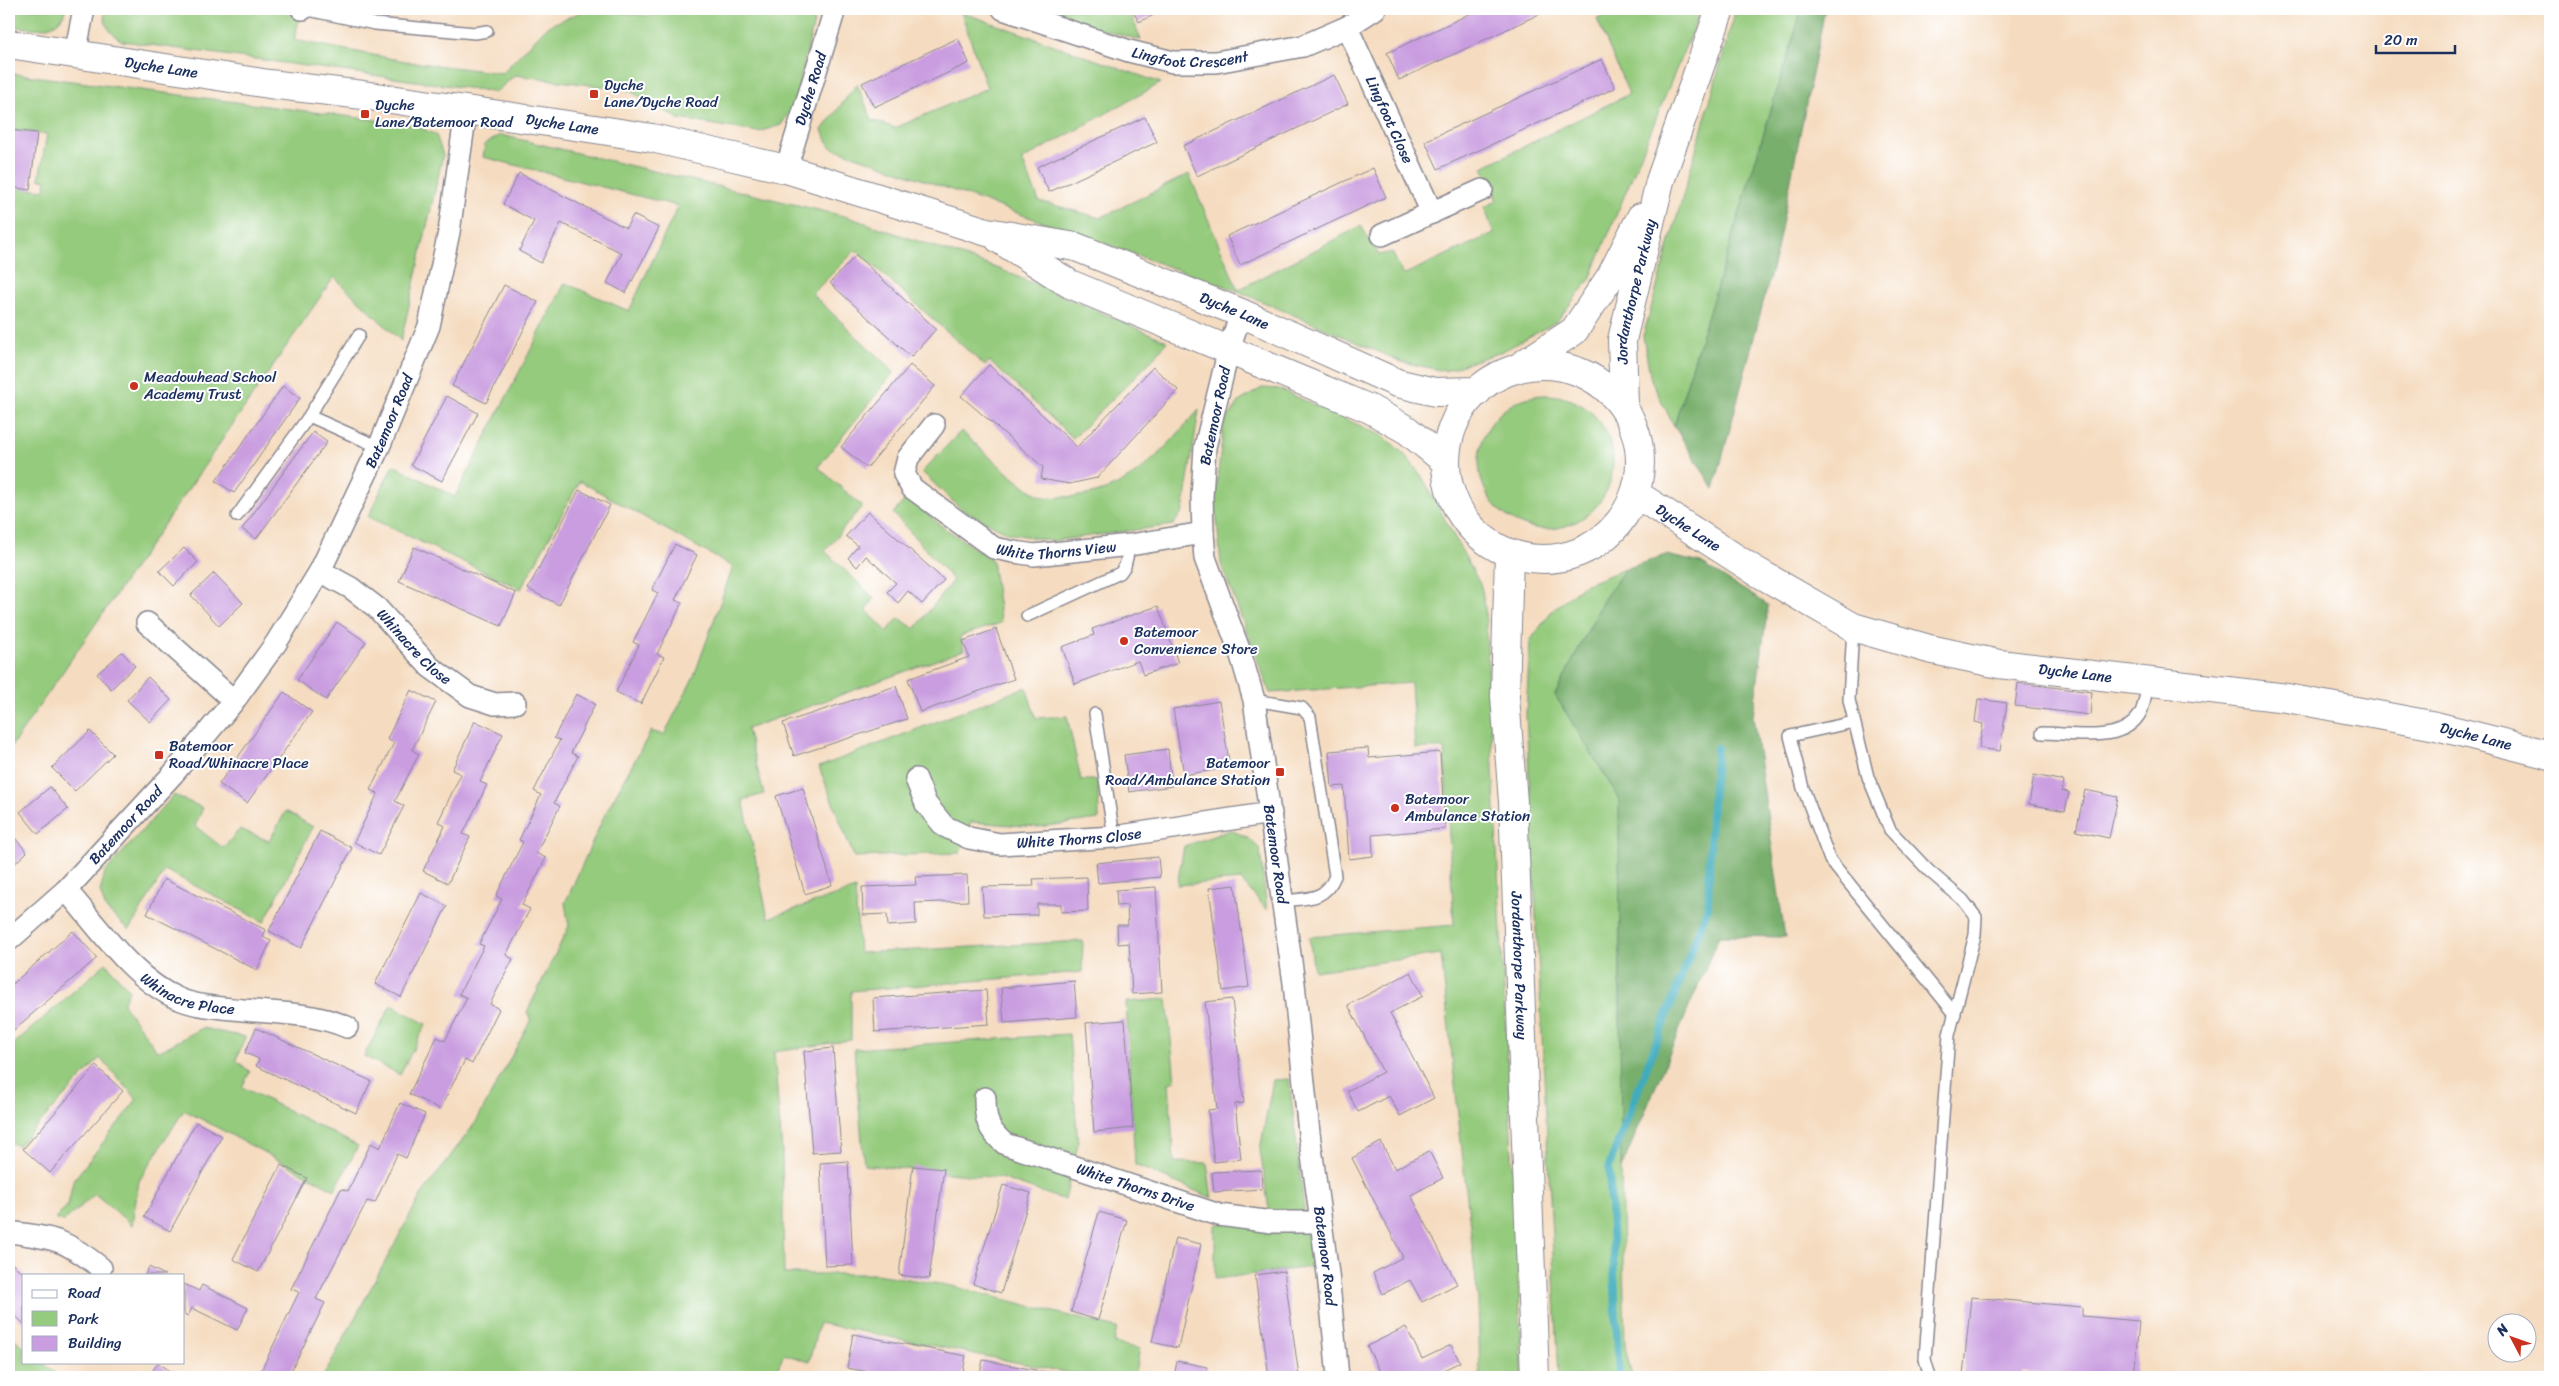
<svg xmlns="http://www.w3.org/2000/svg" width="2559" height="1386" viewBox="0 0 2559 1386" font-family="Sriracha,sans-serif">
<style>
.green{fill:#95cb7d;stroke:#587d6e}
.forest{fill:#78af6c;stroke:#4a6f65}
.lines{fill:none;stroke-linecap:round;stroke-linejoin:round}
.stream{stroke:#3facbc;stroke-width:8}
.building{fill:#c99de0}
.lane-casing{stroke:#88868f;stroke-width:14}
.street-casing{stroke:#88868f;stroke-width:24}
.secondary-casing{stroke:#88868f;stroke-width:30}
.lane{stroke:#fff;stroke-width:11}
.street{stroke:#fff;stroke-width:21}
.secondary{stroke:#fff;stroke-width:28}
.poi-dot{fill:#c8321e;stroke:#fff;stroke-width:2}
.labels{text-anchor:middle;stroke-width:4;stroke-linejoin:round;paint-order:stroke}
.street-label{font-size:15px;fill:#1b2f5e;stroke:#fff}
.poi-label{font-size:15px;fill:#1b2f5e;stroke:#fff;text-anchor:start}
</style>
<rect width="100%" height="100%" fill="#fff"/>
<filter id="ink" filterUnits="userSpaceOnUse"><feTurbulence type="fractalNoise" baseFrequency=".02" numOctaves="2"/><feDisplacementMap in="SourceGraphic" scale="10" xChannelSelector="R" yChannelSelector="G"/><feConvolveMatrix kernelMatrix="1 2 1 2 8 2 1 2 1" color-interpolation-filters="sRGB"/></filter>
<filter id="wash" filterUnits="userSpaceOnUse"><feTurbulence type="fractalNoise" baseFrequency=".0096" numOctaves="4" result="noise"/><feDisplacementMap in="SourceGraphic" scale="20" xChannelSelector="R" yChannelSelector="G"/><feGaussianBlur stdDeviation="1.12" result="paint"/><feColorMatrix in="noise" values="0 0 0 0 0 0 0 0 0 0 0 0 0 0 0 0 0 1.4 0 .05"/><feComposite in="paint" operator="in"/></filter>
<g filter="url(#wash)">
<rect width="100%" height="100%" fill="#f5dcc0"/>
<!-- green -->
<path class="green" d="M 9,9 L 66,9 C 57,35 31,28 9,26 Z
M 105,9 L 302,9 L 294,40 L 410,62 L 502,73 L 548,26 L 588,9 L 649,16 L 678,9 L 817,9 L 794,105 L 781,125 L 758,132 L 679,119 L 628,90 L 515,75 L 496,92 L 122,41 C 110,33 102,24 105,9 Z
M 1045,9 L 1129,9 L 1141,40 L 1090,27 Z
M 1622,9 L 1701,9 L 1590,279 L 1556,322 L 1503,351 L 1445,371 L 1402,362 L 1238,291 L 830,147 L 822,130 L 857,84 L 872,120 L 895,128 L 987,88 L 961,12 L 1161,83 L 1022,160 L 1039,201 L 1100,218 L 1189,174 L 1238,290 L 1361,226 L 1379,255 L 1392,252 L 1403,275 L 1494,233 L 1484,207 L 1497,201 L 1483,167 L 1629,94 L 1597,19 Z
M 1736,9 L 1802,9 L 1674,426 L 1651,380 L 1643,336 Z
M 9,73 L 415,125 L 436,135 L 443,155 L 401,341 L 334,277 L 9,750 L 9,187 L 45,190 L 46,180 L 39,179 L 47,134 L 9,130 Z
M 501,135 L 848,217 L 1002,270 L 1167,341 L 1155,357 L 1073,438 L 989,361 L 985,366 L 856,250 L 812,294 L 894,372 L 818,467 L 862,506 L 825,551 L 874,598 L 866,610 L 887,631 L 899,618 L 915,629 L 953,580 L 893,513 L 908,497 L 940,525 L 992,560 L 1001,623 L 960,636 L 964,650 L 747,729 L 764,794 L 743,800 L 768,918 L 855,889 L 859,953 L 1083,941 L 1082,972 L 851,991 L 851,1040 L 774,1052 L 782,1152 L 784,1274 L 876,1274 L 952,1286 L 1117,1328 L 1114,1343 L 1140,1349 L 1134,1377 L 1079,1377 L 1080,1375 L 819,1323 L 809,1362 L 784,1354 L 774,1377 L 323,1377 L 421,1195 L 476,1122 L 531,1020 L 527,1012 L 569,926 L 565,903 L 605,814 L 651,731 L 664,735 L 694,676 L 733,567 L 580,481 L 521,589 L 368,517 L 393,465 L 455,497 L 565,283 L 629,311 L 678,206 L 483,157 L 485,144 Z
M 1262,388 L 1279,389 L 1383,436 L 1404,454 L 1421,475 L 1481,586 L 1485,606 L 1523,1377 L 1480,1377 L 1478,1301 L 1441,954 L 1314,971 L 1309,937 L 1454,925 L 1444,748 L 1415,748 L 1411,683 L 1270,693 L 1221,564 L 1215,499 L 1224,423 L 1240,401 Z
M1479 462a67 67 0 1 1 134 0a67 67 0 1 1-134 0Z
M 1199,410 L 1183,511 L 1173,525 L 1052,541 L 1008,533 L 961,509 L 922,472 L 961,431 C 979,446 1024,492 1045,497 C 1050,498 1058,497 1064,497 C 1128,497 1160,453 1199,410 Z
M 1625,569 L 1604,599 L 1555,695 L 1619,798 L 1621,1169 L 1625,1347 L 1632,1377 L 1559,1377 L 1526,714 L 1530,641 L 1551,612 L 1582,586 Z
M 1026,687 L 1036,718 L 1067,716 L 1081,780 L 1098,780 L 1099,819 L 1038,827 L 971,822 L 960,853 L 854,857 L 819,767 Z
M 174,795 L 203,808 L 195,826 L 223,848 L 240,829 L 269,841 L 286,811 L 313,827 L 264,922 L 165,870 L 129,930 L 106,909 L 100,892 L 105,872 Z
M 1231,830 L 1248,838 L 1260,849 L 1267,910 L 1241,880 L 1177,885 L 1184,846 Z
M 106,963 L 129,990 L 123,1004 L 158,1052 L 202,1028 L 245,1037 L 236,1060 L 250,1072 L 242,1087 L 358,1146 L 335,1190 L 184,1110 L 139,1181 L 132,1225 L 95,1194 L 63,1222 L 55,1219 L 68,1205 L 73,1181 L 137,1099 L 100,1058 L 18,1146 L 9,1142 L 9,1048 Z
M 1167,999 L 1175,1081 L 1169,1083 L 1174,1162 L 1207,1163 L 1212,1198 L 1135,1165 L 1126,1002 Z
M 391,1005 L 426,1024 L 400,1075 L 364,1056 Z
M 1069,1034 L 1078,1144 L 1065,1200 L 1000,1178 L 864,1165 L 854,1049 Z
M 1289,1079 L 1311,1267 L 1215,1279 L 1215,1225 L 1269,1210 L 1260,1150 L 1273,1080 Z
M 9,1334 L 24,1347 L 24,1362 L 42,1362 L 60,1377 L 9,1377 Z"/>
<!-- forest -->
<path class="forest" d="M 1802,9 L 1825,9 L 1776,254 L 1714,489 L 1674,426 Z
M 1666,555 L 1701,563 L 1768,605 L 1753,716 L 1785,937 L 1719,936 L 1621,1169 L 1619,798 L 1555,695 L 1604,599 L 1625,569 Z"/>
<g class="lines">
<!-- stream -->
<path class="stream" d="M 1619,1377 L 1609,1166 L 1708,907 L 1711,817 L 1717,748"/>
</g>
<g id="blocks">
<!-- building -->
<path class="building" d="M 619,9 L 644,9 L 644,12 Z
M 1132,9 L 1166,9 L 1139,22 Z
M 1480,9 L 1550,9 L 1399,80 L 1387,53 Z
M 958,38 L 969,63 L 874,107 L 862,83 Z
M 1602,59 L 1615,88 L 1438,169 L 1425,141 Z
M 1334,75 L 1348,104 L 1197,176 L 1183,146 Z
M 1145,117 L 1157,142 L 1049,192 L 1037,167 Z
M 9,130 L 37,133 L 30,190 L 9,187 Z
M 1373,168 L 1386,197 L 1240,265 L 1227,236 Z
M 519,173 L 626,228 L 633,215 L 659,228 L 626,293 L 607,283 L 622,253 L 561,223 L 541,263 L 519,251 L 534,221 L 503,204 Z
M 856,255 L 936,329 L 911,357 L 830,283 Z
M 504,285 L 538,302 L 486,403 L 452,386 Z
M 910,365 L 935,386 L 867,468 L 841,447 Z
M 989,365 L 1077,447 L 1153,367 L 1178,390 L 1097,478 L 1069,484 L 1041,479 L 1043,467 L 961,396 Z
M 283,386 L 300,398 L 234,493 L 216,481 Z
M 447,396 L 478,413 L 442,481 L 411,465 Z
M 313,432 L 327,442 L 256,539 L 242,529 Z
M 579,490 L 610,505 L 559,605 L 528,589 Z
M 868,512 L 944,580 L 922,604 L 908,591 L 898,603 L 887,592 L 896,583 L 866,556 L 857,567 L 848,558 L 858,546 L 846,536 Z
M 675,544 L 697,555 L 675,600 L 682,603 L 657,654 L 664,657 L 641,704 L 616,692 L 639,645 L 633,642 L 658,593 L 652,590 Z
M 414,547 L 516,593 L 501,626 L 399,581 Z
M 184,548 L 198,562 L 174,586 L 159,571 Z
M 214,573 L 243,603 L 219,626 L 191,595 Z
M 1158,606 L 1178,663 L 1143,675 L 1138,661 L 1075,684 L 1062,647 L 1094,635 L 1092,629 Z
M 337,622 L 366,642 L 326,700 L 297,680 Z
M 996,629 L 1014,679 L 920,712 L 908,679 L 969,657 L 963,641 Z
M 122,652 L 135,666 L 111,689 L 97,674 Z
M 148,677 L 171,700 L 150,722 L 127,700 Z
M 2018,683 L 2092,692 L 2090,715 L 2015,706 Z
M 896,686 L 907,719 L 794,756 L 783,723 Z
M 411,690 L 436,702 L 412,750 L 419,754 L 395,801 L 404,806 L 379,855 L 354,842 L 378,793 L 370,790 L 394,743 L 387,739 Z
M 284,692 L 312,712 L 247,803 L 219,784 Z
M 576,694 L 595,704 L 571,753 L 578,756 L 554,803 L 560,806 L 536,853 L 546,858 L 522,905 L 530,909 L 506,955 L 513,959 L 490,1004 L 499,1009 L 472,1064 L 465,1060 L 440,1109 L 409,1094 L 437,1037 L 445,1041 L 467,998 L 459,994 L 484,946 L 479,944 L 502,899 L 496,896 L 523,842 L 519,840 L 541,795 L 534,791 L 560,740 L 554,738 Z
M 1978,699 L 2007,703 L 2000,751 L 1979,748 L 1983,724 L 1975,722 Z
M 1219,701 L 1230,767 L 1184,775 L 1173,709 Z
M 475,721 L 503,734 L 480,782 L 487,785 L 463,834 L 470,837 L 448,883 L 423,871 L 445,826 L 438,822 L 461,774 L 452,770 Z
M 90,731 L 113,754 L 75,791 L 52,768 Z
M 1368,748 L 1369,758 L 1440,752 L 1445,829 L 1372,835 L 1373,856 L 1349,859 L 1344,786 L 1332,787 L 1329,751 Z
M 1168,749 L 1172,786 L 1129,792 L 1124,755 Z
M 2034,775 L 2064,781 L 2062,791 L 2069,792 L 2065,811 L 2029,804 Z
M 50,787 L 68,809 L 38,834 L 20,812 Z
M 803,788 L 832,885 L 805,894 L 776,796 Z
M 2085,790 L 2118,797 L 2109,838 L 2076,831 Z
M 9,831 L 27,852 L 9,869 Z
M 320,831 L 352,848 L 301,948 L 269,931 Z
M 1158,857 L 1160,877 L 1098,883 L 1096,863 Z
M 967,875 L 968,901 L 915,903 L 916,924 L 888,926 L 887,914 L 863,915 L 862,887 L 916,885 L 915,877 Z
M 1087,877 L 1088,911 L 1061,912 L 1061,904 L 1037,904 L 1037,915 L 984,916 L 982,887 L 1034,886 L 1033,879 Z
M 164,879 L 266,930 L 263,937 L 271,941 L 257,970 L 147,914 Z
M 1235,885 L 1249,987 L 1223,991 L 1209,888 Z
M 1156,887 L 1162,992 L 1132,994 L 1129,943 L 1118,944 L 1117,925 L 1128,925 L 1127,905 L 1117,906 L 1116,890 Z
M 421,893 L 447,906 L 401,997 L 375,984 Z
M 73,931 L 97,958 L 9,1034 L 9,987 Z
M 1411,972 L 1423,996 L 1390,1013 L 1434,1098 L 1400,1116 L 1389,1096 L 1358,1112 L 1347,1091 L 1383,1072 L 1348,1005 Z
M 1074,981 L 1077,1017 L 1004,1023 L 1001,988 Z
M 986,990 L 989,1024 L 875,1032 L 873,998 Z
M 1232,999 L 1244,1103 L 1235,1104 L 1241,1159 L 1214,1162 L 1208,1110 L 1217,1109 L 1205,1002 Z
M 1125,1020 L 1133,1128 L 1094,1132 L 1086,1023 Z
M 256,1028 L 371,1081 L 356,1113 L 256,1066 L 259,1059 L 245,1053 Z
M 833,1048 L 841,1151 L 812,1153 L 804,1051 Z
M 96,1066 L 123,1091 L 50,1173 L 23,1149 Z
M 400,1103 L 425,1114 L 406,1158 L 397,1154 L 375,1203 L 367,1201 L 316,1299 L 325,1303 L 288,1377 L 258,1377 L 299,1292 L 291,1289 L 341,1189 L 348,1191 L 371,1143 L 380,1148 Z
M 196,1122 L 222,1136 L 170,1231 L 144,1217 Z
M 1381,1142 L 1395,1169 L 1429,1151 L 1443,1178 L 1411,1195 L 1457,1284 L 1422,1302 L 1410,1280 L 1383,1294 L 1373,1273 L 1403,1257 L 1352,1158 Z
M 848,1161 L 853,1265 L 825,1266 L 820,1163 Z
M 281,1165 L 307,1178 L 258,1272 L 233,1259 Z
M 913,1166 L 944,1169 L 929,1279 L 899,1275 Z
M 1261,1170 L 1262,1189 L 1214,1192 L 1212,1172 Z
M 1003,1185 L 1031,1193 L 1001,1293 L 973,1284 Z
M 1099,1212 L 1127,1220 L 1098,1320 L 1071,1312 Z
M 1175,1238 L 1201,1244 L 1178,1348 L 1152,1342 Z
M 9,1261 L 24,1274 L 24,1324 L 9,1310 Z
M 149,1267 L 165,1275 L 145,1275 Z
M 1284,1271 L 1299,1376 L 1269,1377 L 1255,1275 Z
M 184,1284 L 199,1291 L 202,1285 L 248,1308 L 237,1330 L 192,1308 L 188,1316 L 184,1314 Z
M 1971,1297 L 2082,1307 L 2082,1316 L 2139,1321 L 2134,1377 L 2076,1377 L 2022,1372 L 2022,1377 L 1963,1376 Z
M 1406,1327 L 1422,1359 L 1451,1345 L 1460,1362 L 1429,1377 L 1383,1377 L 1367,1346 Z
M 853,1334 L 966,1356 L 962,1377 L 896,1377 L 847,1368 Z
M 983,1360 L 1051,1373 L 1050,1377 L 979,1377 Z
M 1177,1361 L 1207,1367 L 1205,1377 L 1174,1377 Z
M 158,1363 L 180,1377 L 148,1377 Z"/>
</g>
</g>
<g filter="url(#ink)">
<use href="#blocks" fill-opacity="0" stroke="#88868f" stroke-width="1"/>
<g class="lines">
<defs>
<path id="lane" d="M 303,9 L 375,24 L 475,33 L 487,31
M 309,416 L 379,447
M 237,516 L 309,416 L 359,335
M 1027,616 L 1120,573 L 1125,566 L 1130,545
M 1853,627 L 1849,700 L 1868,777 L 1890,830 L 1929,871 L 1963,900 L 1976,917 L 1975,935 L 1949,1035 L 1925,1359 L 1930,1377
M 1254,700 L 1302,708 L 1310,717 L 1335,876 C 1325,901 1307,898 1283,901
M 1095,714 L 1114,837
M 1854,722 L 1790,736 L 1803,788 L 1830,860 L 1955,1014
M 2042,733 C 2073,733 2124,745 2141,712 C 2145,703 2146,691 2148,682"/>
<g id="street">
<path d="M 302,9 L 303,9"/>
<path id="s1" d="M 1003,9 L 1129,51 L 1173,62 L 1216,62 L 1303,46 L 1347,27 L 1375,9"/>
<path id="s2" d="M 1347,27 L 1432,213"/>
<path d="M 75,54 L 84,9"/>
<path id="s3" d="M 786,169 L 835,9"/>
<path d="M 1382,235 L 1482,190"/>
<path id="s4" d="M 1241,313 L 1229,349 L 1205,447 L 1202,497 L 1203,533 L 1205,558 L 1240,652 L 1254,700 L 1294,983 L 1309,1133 L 1328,1274 L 1338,1377"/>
<path id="s5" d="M 934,425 L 908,458 L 904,474 L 912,488 L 994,548 L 1014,552 L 1034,555 L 1130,545 L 1203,533"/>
<path id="s6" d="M 320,571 L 351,588 L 377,608 L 430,667 L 470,696 L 495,704 L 515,703"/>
<path d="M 147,623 L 234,701"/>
<path id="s7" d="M 916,779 L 926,804 L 944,826 L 969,838 L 1000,844 L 1114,837 L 1271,813"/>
<path id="s8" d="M 66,890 C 98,926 133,980 179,999 C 198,1007 223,1008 243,1010 C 278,1013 314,1013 347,1027"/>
<path id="s9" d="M 9,940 L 66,890 L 173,774 L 234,701 L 276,643 L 320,571 L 379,447 L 429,326 L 449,232 L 466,111"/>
<path id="s10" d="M 985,1098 C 985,1120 988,1130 1005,1144 L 1219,1215 L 1272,1222 L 1321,1222"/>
<path d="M 9,1232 C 54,1238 65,1239 101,1268"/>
</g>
<g id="secondary">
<path id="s11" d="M 9,44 L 269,84 L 363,95 L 595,129 L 652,138 L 725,155 L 786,169 L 987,232 L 1076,247 L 1241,313 L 1397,383 L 1435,392 L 1478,391"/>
<path d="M 999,239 L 1070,284 L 1370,409 L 1407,430 L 1445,461"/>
<circle cx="1543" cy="462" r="97"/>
<path d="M 1522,365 L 1574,331 L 1611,276 L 1641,217"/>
<path id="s12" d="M 1624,405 L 1622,340 L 1660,181 L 1720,9"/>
<path id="s13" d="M 1636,494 L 1754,570 L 1853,627 L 1929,649 L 1999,664 L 2287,698 L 2436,726 L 2550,755"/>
<path id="s14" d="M 1509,554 L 1505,696 L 1513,802 L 1535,1377"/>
</g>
</defs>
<!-- lane casing -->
<use href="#lane" class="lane-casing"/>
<!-- street casing -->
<use href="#street" class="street-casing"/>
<!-- secondary casing -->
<use href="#secondary" class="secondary-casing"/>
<!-- lane -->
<use href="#lane" class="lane"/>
<!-- street -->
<use href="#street" class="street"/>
<!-- secondary -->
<use href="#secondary" class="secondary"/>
</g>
</g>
<!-- markers -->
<g class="poi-dot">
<rect x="589" y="89" width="10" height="10" rx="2.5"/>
<rect x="360" y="109" width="10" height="10" rx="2.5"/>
<circle cx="134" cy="386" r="5"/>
<circle cx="1124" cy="641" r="5"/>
<rect x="154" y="750" width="10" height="10" rx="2.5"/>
<rect x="1275" y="767" width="10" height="10" rx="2.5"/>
<circle cx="1395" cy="808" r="5"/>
</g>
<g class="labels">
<!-- street labels -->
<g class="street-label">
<text dy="5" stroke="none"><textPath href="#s1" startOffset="195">Lingfoot Crescent</textPath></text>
<text dy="5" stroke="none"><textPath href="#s11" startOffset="154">Dyche Lane</textPath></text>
<text dy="5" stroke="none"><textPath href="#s3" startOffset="84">Dyche Road</textPath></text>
<text dy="5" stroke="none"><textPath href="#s2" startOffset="102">Lingfoot Close</textPath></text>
<text dy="5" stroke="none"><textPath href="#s11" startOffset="559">Dyche Lane</textPath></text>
<text dy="5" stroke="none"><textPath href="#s12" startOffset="115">Jordanthorpe Parkway</textPath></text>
<text dy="5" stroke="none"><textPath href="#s11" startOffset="1259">Dyche Lane</textPath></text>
<text transform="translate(1215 416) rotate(-78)" y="5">Batemoor Road</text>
<text dy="5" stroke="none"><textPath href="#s9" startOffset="650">Batemoor Road</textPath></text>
<text dy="5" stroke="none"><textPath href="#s13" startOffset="62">Dyche Lane</textPath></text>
<text dy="5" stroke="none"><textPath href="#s5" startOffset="239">White Thorns View</textPath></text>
<text dy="5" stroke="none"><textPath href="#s6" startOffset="122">Whinacre Close</textPath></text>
<text dy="5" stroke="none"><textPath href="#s13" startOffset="482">Dyche Lane</textPath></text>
<text dy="5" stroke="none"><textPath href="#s13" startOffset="888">Dyche Lane</textPath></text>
<text dy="5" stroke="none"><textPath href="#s9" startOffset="164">Batemoor Road</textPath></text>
<text dy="5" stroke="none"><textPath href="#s7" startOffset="194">White Thorns Close</textPath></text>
<text dy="5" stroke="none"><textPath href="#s4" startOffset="556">Batemoor Road</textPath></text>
<text dy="5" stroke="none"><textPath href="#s14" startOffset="412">Jordanthorpe Parkway</textPath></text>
<text dy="5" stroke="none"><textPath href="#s8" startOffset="165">Whinacre Place</textPath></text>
<text dy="5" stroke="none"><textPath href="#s10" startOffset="190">White Thorns Drive</textPath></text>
<text dy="5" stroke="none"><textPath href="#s4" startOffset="961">Batemoor Road</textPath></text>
</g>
<!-- poi labels -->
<g class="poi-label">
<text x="604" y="90">Dyche<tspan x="604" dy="17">Lane/Dyche Road</tspan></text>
<text x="375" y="110">Dyche<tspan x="375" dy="17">Lane/Batemoor Road</tspan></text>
<text x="144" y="382">Meadowhead School<tspan x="144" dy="17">Academy Trust</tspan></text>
<text x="1134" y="637">Batemoor<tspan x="1134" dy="17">Convenience Store</tspan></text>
<text x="169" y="751">Batemoor<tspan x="169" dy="17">Road/Whinacre Place</tspan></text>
<text x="1270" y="768" text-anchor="end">Batemoor<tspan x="1270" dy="17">Road/Ambulance Station</tspan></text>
<text x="1405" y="804">Batemoor<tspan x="1405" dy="17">Ambulance Station</tspan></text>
</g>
</g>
<!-- margin -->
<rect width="2559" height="1386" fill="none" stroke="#fff" stroke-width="30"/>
<!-- legend -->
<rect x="22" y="1274" width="162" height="90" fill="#ffffff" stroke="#a4acbf"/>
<rect x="32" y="1290" width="25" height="8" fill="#ffffff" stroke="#a4acbf"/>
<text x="68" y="1298" font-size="15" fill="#1b2f5e">Road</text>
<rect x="32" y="1311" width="25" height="15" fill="#95cb7d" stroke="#a4acbf"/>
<text x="68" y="1324" font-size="15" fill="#1b2f5e">Park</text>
<rect x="32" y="1336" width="25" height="15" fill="#c99de0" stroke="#a4acbf"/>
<text x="68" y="1348" font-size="15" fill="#1b2f5e">Building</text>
<!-- north arrow -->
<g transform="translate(2512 1338) rotate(311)"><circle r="24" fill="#ffffff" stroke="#a4acbf"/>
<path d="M0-4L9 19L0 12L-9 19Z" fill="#c8321e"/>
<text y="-8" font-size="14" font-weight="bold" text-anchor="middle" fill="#1b2f5e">N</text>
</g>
<!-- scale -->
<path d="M2376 45v8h79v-8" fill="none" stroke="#1b2f5e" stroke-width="2.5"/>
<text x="2384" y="45" font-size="15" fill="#1b2f5e" stroke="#ffffff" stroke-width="4" paint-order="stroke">20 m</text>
</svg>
